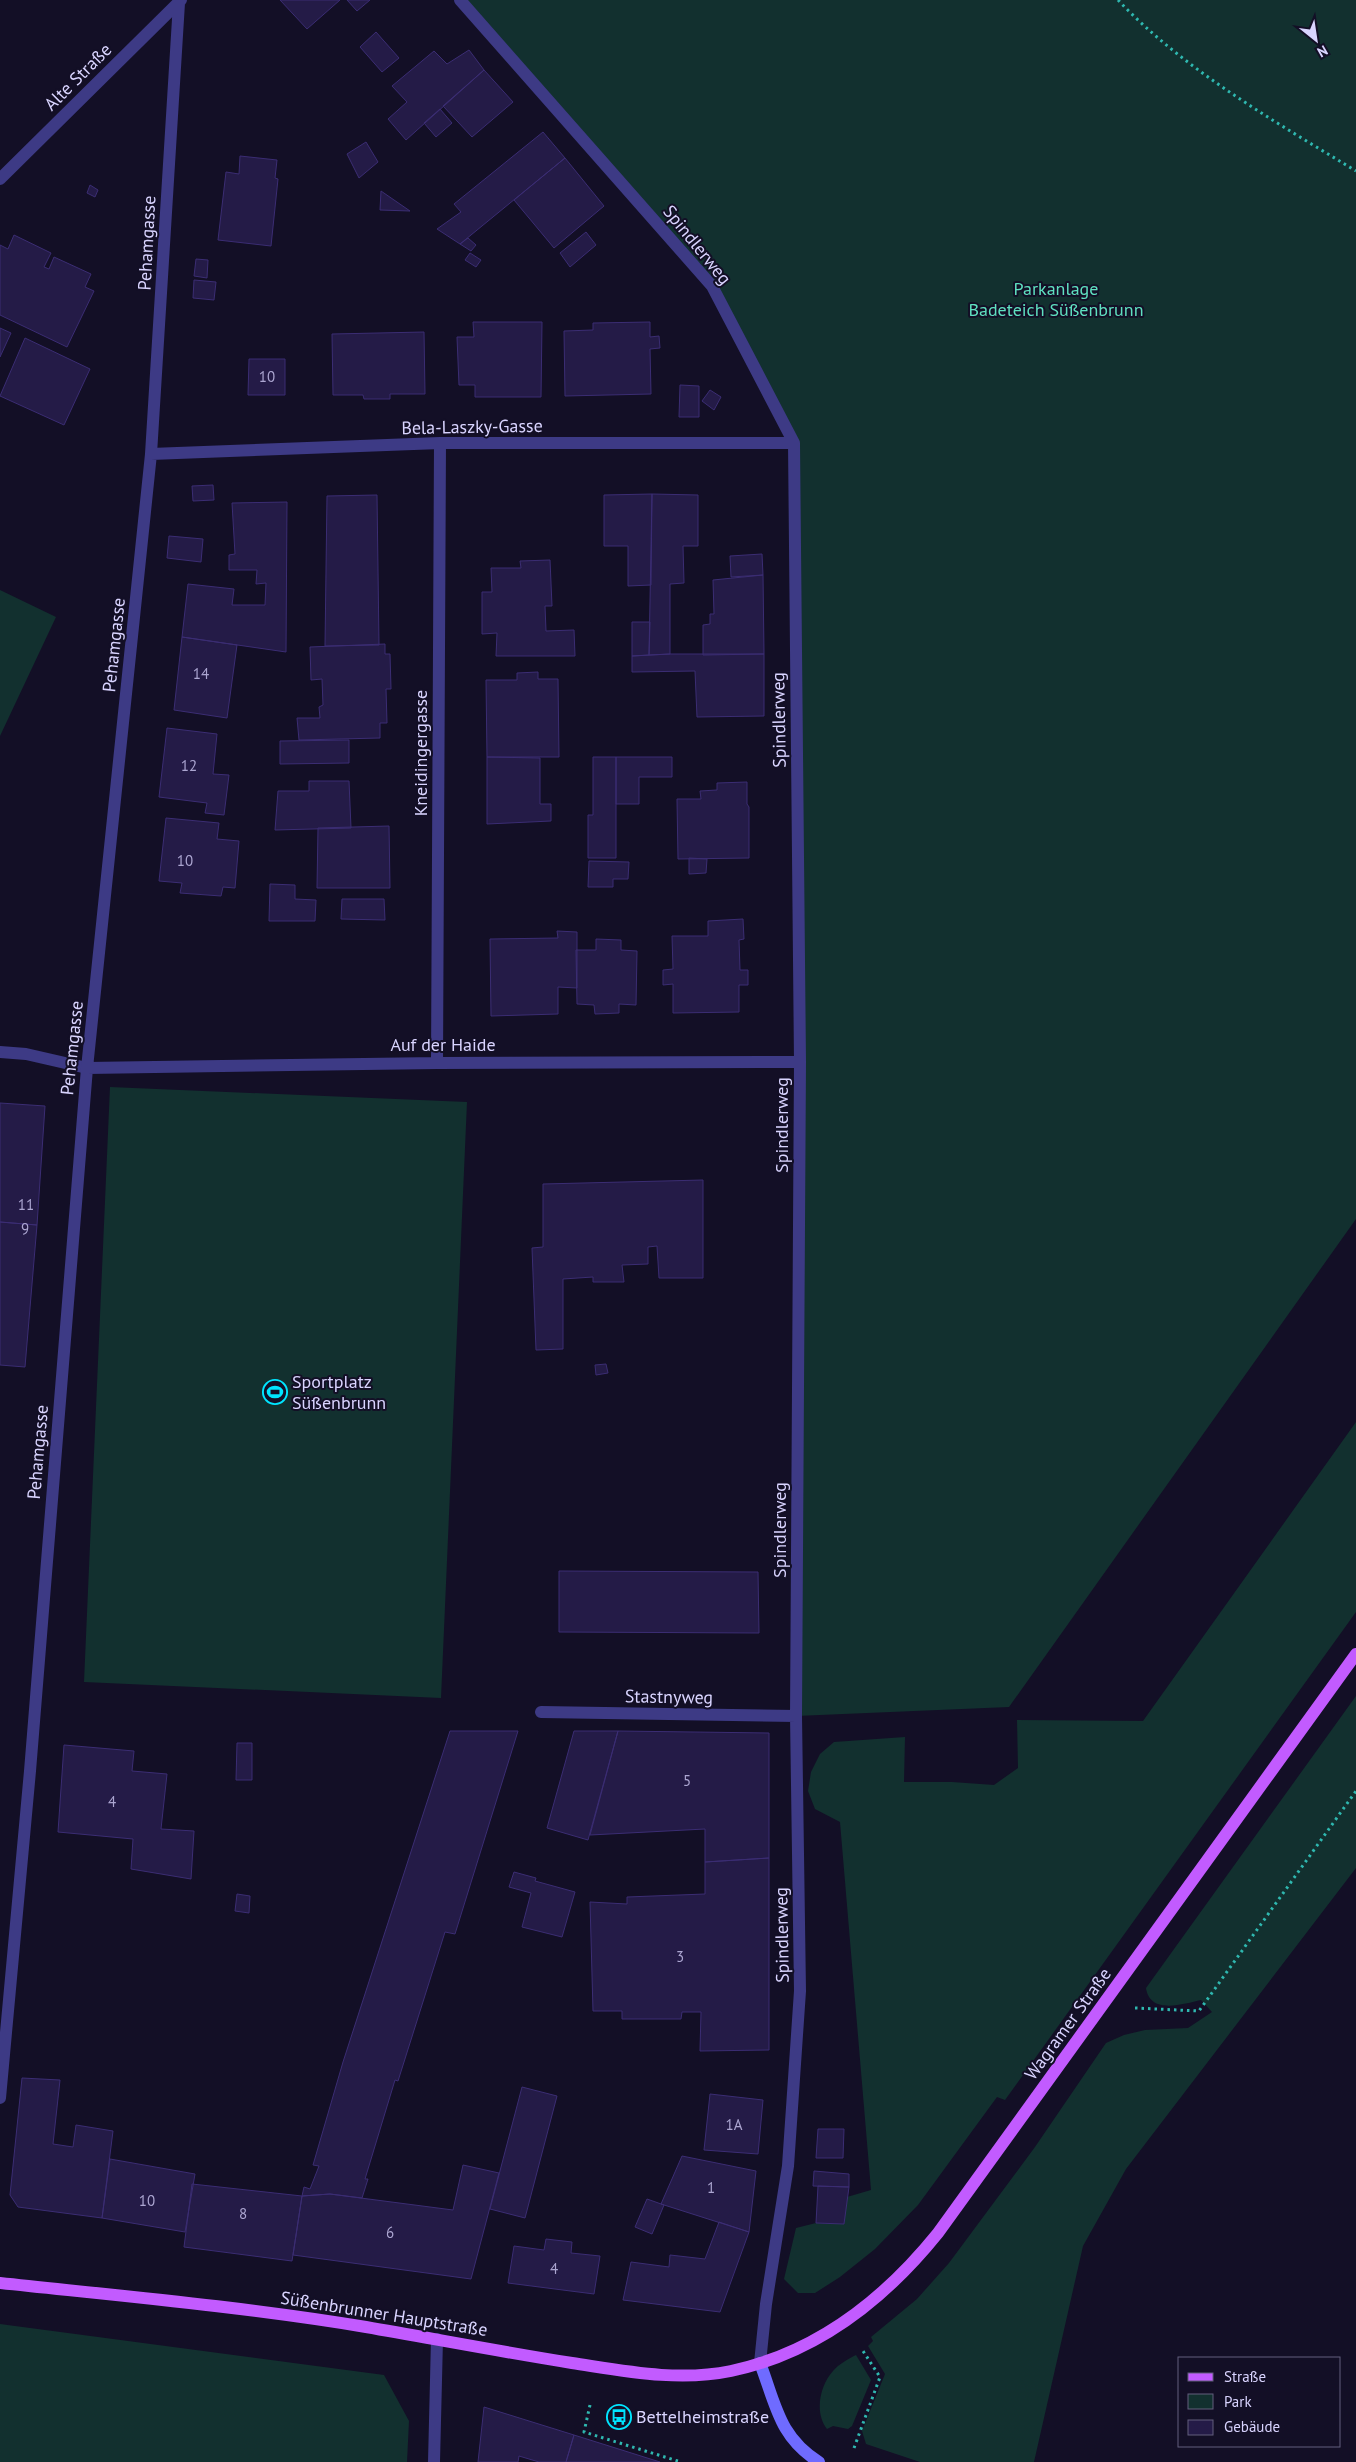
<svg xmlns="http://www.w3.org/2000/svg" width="1356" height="2462" viewBox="0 0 1356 2462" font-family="'PT Sans',sans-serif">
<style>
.green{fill:#12302f}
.building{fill:#241b47;stroke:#3b2d73}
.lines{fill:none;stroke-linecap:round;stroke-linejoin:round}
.path{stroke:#2fb8b0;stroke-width:3;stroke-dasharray:2.5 4;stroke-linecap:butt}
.lane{stroke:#3d3a85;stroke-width:12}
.street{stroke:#3d3a85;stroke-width:12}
.secondary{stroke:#6f6bff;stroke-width:12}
.primary{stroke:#c25bff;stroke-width:12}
.labels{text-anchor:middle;stroke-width:4;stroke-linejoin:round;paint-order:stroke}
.number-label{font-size:15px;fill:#aca6d1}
.street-label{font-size:18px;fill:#d9d4ff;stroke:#130f26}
.park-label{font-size:18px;fill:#5fe0c0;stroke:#130f26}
.poi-label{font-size:18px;fill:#d9d4ff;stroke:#130f26;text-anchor:start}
</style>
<rect width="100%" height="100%" fill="#130f26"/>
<!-- green -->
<path class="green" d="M 460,0 L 1356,0 L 1356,1219 L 1009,1707 L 796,1716 L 794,443 L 712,286 Z
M 0,590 L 56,617 L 0,736 Z
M 110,1087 L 467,1102 L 441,1698 L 84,1682 Z
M 1356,1422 L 1356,1612 L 1005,2100 L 997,2097 L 918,2205 L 875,2249 L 840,2277 L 815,2293 L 798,2293 L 784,2279 L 796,2228 L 816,2223 L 844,2224 L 847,2197 L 871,2190 L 840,1822 L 815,1809 L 808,1791 L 811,1772 L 820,1754 L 834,1742 L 905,1737 L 904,1782 L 952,1782 L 994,1785 L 1018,1768 L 1017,1720 L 1143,1721 Z
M 1356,1696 L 1356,1868 L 1126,2169 L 1083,2246 L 1034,2462 L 920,2462 L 866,2444 L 862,2431 L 885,2374 L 868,2346 L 873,2341 L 871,2337 L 917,2299 L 949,2263 L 1035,2147 L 1106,2043 L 1124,2035 L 1145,2030 L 1188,2028 L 1212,2012 L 1201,2000 C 1183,2004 1150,2015 1146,1988 Z
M 0,2324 L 384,2375 L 409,2421 L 407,2462 L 0,2462 Z
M 856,2355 L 871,2380 L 852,2426 L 848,2429 L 833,2426 L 827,2429 C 814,2413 820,2385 833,2371 C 839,2364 848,2359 856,2355 Z"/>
<!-- building -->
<path class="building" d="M 280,0 L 340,0 L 307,29 Z
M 347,0 L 370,0 L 357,11 Z
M 376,32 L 399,58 L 382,72 L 360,47 Z
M 469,50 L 484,70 L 406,140 L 388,119 L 407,102 L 392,86 L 434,51 L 447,64 Z
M 484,70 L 513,102 L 472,137 L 443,106 Z
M 440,109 L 452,123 L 436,137 L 424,123 Z
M 543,132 L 565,158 L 460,244 L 437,229 L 461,212 L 454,204 Z
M 366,142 L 378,162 L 359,178 L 347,154 Z
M 240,156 L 277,160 L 275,178 L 278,179 L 271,246 L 218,240 L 226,172 L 239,174 Z
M 565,158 L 604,206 L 554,248 L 514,200 Z
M 90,185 L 98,190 L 95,197 L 87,193 Z
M 381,191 L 410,211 L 380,210 Z
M 586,232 L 596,245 L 570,267 L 560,253 Z
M 14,235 L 51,253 L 44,267 L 49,269 L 54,257 L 91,274 L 85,287 L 94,291 L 67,347 L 0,315 L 0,245 L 8,249 Z
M 468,238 L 476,245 L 471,251 L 460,244 Z
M 470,253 L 481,260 L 476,267 L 465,260 Z
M 196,259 L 208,260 L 207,278 L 194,276 Z
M 194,280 L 216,282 L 214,300 L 193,298 Z
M 473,322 L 542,322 L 541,397 L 475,397 L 475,385 L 459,385 L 457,337 L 474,337 Z
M 650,322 L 650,337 L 659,336 L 660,348 L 650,349 L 651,394 L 565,396 L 564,331 L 593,330 L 593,323 Z
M 0,328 L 11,333 L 0,357 Z
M 424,332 L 425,394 L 390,394 L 390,399 L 364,399 L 363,395 L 333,395 L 332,334 Z
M 25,338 L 90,369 L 64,425 L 0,396 Z
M 249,359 L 285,359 L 285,395 L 248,395 Z
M 680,385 L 699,386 L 699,417 L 679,417 Z
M 710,390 L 721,397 L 714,410 L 702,401 Z
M 213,485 L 214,500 L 193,501 L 192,486 Z
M 652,494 L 651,585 L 628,586 L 628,546 L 604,546 L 604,495 Z
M 652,494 L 698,495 L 698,546 L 683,546 L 684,583 L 670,584 L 670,654 L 649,655 Z
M 377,495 L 379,645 L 325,646 L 327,496 Z
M 287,502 L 286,652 L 182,637 L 188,584 L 234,589 L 232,605 L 265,605 L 266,583 L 256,584 L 257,570 L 229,570 L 229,555 L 235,554 L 232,503 Z
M 169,536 L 203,539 L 201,562 L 167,558 Z
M 762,554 L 763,575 L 731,577 L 730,556 Z
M 550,560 L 552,606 L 545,606 L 546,631 L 574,630 L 575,656 L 496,656 L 497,633 L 482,634 L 482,592 L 492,592 L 491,568 L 521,568 L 520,561 Z
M 763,575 L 764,654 L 703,655 L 703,625 L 710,624 L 710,614 L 714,614 L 713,580 Z
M 632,622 L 650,622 L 649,655 L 632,656 Z
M 182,637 L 237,645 L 227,718 L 174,710 Z
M 385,644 L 385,654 L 390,654 L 391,689 L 386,689 L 387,723 L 380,723 L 380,738 L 299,740 L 297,718 L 320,718 L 319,707 L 323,705 L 322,679 L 311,680 L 310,647 Z
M 670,654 L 764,654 L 764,716 L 697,717 L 695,671 L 632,672 L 632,656 Z
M 538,672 L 538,679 L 558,679 L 559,757 L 487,757 L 486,680 L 517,680 L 517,673 Z
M 167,728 L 217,734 L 213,774 L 229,775 L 224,815 L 205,813 L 207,803 L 159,797 Z
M 349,740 L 349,763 L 280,764 L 280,741 Z
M 487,757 L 540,758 L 540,804 L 551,804 L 551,821 L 487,824 Z
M 593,757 L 616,757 L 616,858 L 588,858 L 588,815 L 593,815 Z
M 616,757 L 672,757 L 672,777 L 639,777 L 639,804 L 616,804 Z
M 309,781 L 349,781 L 351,828 L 275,830 L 278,791 L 309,791 Z
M 747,782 L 747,804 L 749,807 L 749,858 L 678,859 L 677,799 L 701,799 L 700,791 L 717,790 L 717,783 Z
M 166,818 L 219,823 L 217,839 L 239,841 L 235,888 L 223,887 L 221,896 L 180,893 L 182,883 L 159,881 Z
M 389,826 L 390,888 L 317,888 L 318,828 Z
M 689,858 L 707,859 L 706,873 L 689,874 Z
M 589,861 L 629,862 L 628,879 L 613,879 L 613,887 L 588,887 Z
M 270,884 L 295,885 L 295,899 L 316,900 L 315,921 L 269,921 Z
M 342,899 L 384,899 L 385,920 L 341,919 Z
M 743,919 L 744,939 L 739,940 L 740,970 L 748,970 L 748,985 L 739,985 L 739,1012 L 673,1013 L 673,984 L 663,985 L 663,970 L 673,969 L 672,936 L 708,936 L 708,921 Z
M 557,931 L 577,932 L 577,988 L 558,987 L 558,1014 L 491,1016 L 490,939 L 558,938 Z
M 596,939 L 621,940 L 621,950 L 637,951 L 636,1005 L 619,1004 L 619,1013 L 595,1014 L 594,1005 L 577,1004 L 576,950 L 596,950 Z
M 0,1103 L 45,1106 L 37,1225 L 0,1222 Z
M 703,1180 L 703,1278 L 659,1278 L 657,1246 L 648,1247 L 648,1264 L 622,1265 L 624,1282 L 593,1282 L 593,1277 L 563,1279 L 563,1349 L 536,1350 L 532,1248 L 543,1247 L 543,1184 Z
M 0,1222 L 37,1225 L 25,1367 L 0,1365 Z
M 606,1364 L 608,1373 L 596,1375 L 595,1365 Z
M 559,1571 L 758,1572 L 759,1633 L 559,1632 Z
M 450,1731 L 518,1731 L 455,1934 L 445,1932 L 398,2081 L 395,2080 L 365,2179 L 368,2179 L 362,2198 L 330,2194 L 302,2196 L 304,2187 L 310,2189 L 319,2166 L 313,2165 L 343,2062 Z
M 574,1731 L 618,1731 L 588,1840 L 547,1828 Z
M 618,1731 L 769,1733 L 769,1858 L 705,1862 L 705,1829 L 590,1835 Z
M 237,1743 L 252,1743 L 252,1780 L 236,1780 Z
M 64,1745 L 134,1751 L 132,1771 L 167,1774 L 161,1829 L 194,1831 L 191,1879 L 131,1869 L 133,1839 L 58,1832 Z
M 769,1858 L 769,2050 L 700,2051 L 701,2012 L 682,2012 L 681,2019 L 622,2019 L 622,2011 L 593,2011 L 590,1902 L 627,1904 L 627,1897 L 705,1894 L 705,1862 Z
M 514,1872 L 536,1878 L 535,1881 L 575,1892 L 562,1937 L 522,1927 L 531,1893 L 509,1887 Z
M 237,1894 L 250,1896 L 249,1913 L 235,1911 Z
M 22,2078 L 60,2080 L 53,2144 L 73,2147 L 76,2125 L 113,2131 L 102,2218 L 18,2207 L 10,2195 Z
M 522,2087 L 557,2096 L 525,2218 L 490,2209 Z
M 710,2094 L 763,2100 L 758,2154 L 704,2150 Z
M 818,2129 L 844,2129 L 843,2158 L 816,2158 Z
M 682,2156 L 756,2171 L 749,2232 L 661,2204 Z
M 110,2159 L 195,2174 L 185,2232 L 102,2218 Z
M 463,2165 L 499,2173 L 471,2279 L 293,2255 L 302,2196 L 330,2194 L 453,2210 Z
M 814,2171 L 849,2174 L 849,2187 L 813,2186 Z
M 192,2184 L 302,2196 L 292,2261 L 184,2247 Z
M 818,2186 L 849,2187 L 844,2224 L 816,2223 Z
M 647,2199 L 664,2205 L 652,2234 L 635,2227 Z
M 719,2222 L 749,2232 L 720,2312 L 623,2300 L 631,2262 L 669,2267 L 670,2255 L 705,2259 Z
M 546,2239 L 572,2242 L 571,2253 L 600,2256 L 594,2294 L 508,2283 L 514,2246 L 544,2250 Z
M 484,2407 L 574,2435 L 566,2462 L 539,2462 L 519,2456 L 518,2462 L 478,2462 Z
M 574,2435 L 660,2462 L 566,2462 Z"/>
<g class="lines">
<!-- path -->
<path class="path" d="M 1118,0 C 1184,70 1274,121 1356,171
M 1135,2008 L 1199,2011 L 1356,1791
M 590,2405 L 584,2432 L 681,2462
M 854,2448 L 880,2377 L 863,2351"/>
<!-- lane -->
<path class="lane" d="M 0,1052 L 26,1054 L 87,1068"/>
<!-- street -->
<path class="street" d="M 460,0 L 712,286 L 794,443 L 800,1062 L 796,1716 L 800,1991 L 788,2166 L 766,2304 L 760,2363
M 0,179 L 181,0
M 151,454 L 440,443 L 794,443
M 437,1063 L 440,443
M 87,1068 L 437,1063 L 800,1062
M 541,1712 L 796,1716
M 0,2098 L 30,1771 L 87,1068 L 151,454 L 179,3
M 434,2462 L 437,2339"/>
<!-- secondary -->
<path class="secondary" d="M 760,2363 C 776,2405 779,2437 819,2462"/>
<!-- primary -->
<path class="primary" d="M 0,2283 C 122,2296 245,2307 366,2327 C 435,2339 503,2352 572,2363 C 625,2371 678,2382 731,2371 C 816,2353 884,2300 938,2233 L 1356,1654"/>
</g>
<!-- icons -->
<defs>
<symbol id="stadium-ring" viewBox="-11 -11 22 22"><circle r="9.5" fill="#130f26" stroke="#00e5ff" stroke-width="1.5"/><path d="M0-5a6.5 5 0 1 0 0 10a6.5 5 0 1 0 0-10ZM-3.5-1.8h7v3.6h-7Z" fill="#00e5ff"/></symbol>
<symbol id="bus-ring" viewBox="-11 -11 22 22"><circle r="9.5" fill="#130f26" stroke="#00e5ff" stroke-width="1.5"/><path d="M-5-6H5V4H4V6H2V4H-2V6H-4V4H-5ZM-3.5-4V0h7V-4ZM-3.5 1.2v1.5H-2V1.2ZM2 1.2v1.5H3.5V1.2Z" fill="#00e5ff"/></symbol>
</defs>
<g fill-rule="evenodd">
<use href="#stadium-ring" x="261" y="1378" width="28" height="28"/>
<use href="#bus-ring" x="605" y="2403" width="28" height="28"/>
</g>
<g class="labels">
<!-- number labels -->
<g class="number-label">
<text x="267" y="382">10</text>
<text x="201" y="679">14</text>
<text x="189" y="771">12</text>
<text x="185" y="866">10</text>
<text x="26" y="1210">11</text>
<text x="25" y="1234">9</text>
<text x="687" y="1786">5</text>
<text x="112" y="1807">4</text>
<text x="680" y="1962">3</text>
<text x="734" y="2130">1A</text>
<text x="711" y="2193">1</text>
<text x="147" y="2206">10</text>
<text x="243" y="2219">8</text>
<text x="390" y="2238">6</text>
<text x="554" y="2274">4</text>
</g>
<!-- street labels -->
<g class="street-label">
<text transform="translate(78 77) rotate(-45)" y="6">Alte Straße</text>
<text transform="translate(147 243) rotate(-87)" y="6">Pehamgasse</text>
<text transform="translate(697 245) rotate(51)" y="6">Spindlerweg</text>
<text transform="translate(472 427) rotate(-1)" y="6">Bela-Laszky-Gasse</text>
<text transform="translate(114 645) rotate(-84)" y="6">Pehamgasse</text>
<text transform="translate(779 720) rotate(-91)" y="6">Spindlerweg</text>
<text transform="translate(421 753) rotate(-90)" y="6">Kneidingergasse</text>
<text x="443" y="1051">Auf der Haide</text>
<text transform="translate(72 1048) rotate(-84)" y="6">Pehamgasse</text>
<text transform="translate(782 1125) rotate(-90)" y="6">Spindlerweg</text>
<text transform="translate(38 1452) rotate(-85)" y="6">Pehamgasse</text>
<text transform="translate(780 1530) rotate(-90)" y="6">Spindlerweg</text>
<text transform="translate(669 1697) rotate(1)" y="6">Stastnyweg</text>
<text transform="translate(782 1935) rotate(-91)" y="6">Spindlerweg</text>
<text transform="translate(1068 2024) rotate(-54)" y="6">Wagramer Straße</text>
<text transform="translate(384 2314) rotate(9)" y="6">Süßenbrunner Hauptstraße</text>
</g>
<!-- park labels -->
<g class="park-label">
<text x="1056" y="295">Parkanlage<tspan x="1056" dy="21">Badeteich Süßenbrunn</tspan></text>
</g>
<!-- poi labels -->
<g class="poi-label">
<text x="292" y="1388">Sportplatz<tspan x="292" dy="21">Süßenbrunn</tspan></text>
<text x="636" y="2423">Bettelheimstraße</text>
</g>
</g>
<!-- legend -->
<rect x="1178" y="2357" width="162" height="90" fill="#130f26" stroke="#625e7d"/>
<rect x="1188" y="2373" width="25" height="8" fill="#c25bff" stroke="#625e7d"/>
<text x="1224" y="2382" font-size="15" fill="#d9d4ff">Straße</text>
<rect x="1188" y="2394" width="25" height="15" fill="#12302f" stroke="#625e7d"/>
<text x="1224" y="2407" font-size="15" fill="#d9d4ff">Park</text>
<rect x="1188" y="2420" width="25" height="15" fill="#241b47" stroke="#625e7d"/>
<text x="1224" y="2432" font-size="15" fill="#d9d4ff">Gebäude</text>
<!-- north arrow -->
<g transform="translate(1316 40) rotate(150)" stroke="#130f26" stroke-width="4" paint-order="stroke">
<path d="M0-4L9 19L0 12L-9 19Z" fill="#d9d4ff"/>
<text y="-8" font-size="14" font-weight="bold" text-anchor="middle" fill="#d9d4ff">N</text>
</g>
</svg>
